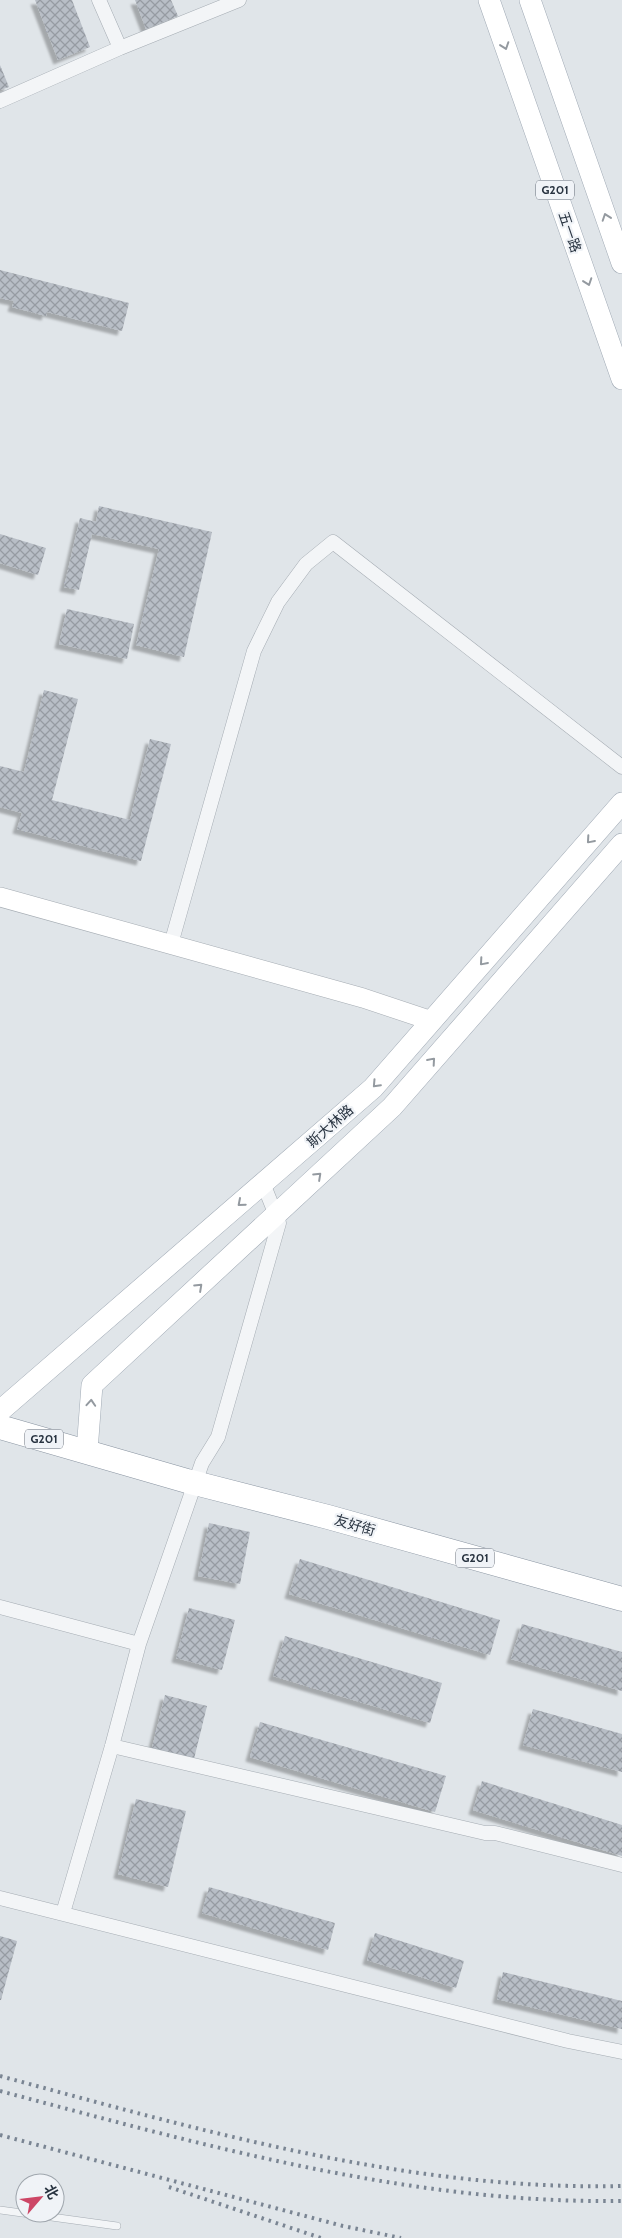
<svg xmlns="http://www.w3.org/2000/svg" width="622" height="2238" viewBox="0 0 622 2238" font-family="Cabin,'Noto Sans SC',sans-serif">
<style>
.building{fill:url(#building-cross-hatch);filter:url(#shadow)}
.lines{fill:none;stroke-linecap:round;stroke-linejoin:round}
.lane-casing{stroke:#a5acb3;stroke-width:8}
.street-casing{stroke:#a5acb3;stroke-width:15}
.secondary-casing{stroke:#a5acb3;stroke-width:20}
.primary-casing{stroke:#a0aab5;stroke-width:22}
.highway-casing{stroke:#8893a0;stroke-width:25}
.lane{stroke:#f3f5f7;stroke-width:7}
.street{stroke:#f3f5f7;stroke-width:14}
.secondary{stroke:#fff;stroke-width:19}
.primary{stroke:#fff;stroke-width:21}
.highway{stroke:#fff;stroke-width:24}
.rail{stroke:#7a8593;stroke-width:4;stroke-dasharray:2.5 5;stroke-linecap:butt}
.oneway{stroke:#949aa0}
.labels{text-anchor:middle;stroke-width:4.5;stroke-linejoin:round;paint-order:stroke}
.shield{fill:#f0f3f7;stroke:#656d78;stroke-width:1}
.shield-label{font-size:12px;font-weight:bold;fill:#293441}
.street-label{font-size:14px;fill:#293441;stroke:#f0f3f7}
</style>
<defs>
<pattern id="building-cross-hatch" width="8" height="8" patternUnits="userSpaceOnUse" patternTransform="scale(1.25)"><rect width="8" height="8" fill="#b8bec6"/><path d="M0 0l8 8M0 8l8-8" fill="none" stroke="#969ba2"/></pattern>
<filter id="shadow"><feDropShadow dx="-4.5" dy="4.5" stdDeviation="1" flood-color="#0004"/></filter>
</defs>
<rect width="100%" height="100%" fill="#e0e5e9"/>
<!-- building -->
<path class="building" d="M 35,0 L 72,0 L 90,47 L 58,60 Z
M 135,0 L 171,0 L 178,16 L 146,29 Z
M 0,65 L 9,87 L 0,90 Z
M 0,270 L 129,303 L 122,331 L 47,312 L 46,316 L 12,307 L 14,301 L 0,298 Z
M 99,506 L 212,532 L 184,657 L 136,645 L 159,549 L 92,534 L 79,590 L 64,587 L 80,518 L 96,522 Z
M 0,534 L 46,548 L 38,575 L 0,563 Z
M 67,609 L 134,624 L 127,659 L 59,644 Z
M 44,690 L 78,699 L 52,800 L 130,820 L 150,739 L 171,744 L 141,861 L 17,829 L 22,813 L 0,807 L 0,766 L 24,772 Z
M 209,1523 L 250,1532 L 240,1584 L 198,1576 Z
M 300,1559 L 500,1620 L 490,1655 L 289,1594 Z
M 189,1608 L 235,1620 L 222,1670 L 176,1658 Z
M 522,1624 L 622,1652 L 622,1691 L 511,1659 Z
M 285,1636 L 442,1683 L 430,1723 L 273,1676 Z
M 165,1695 L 207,1706 L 194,1759 L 152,1748 Z
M 533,1709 L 622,1734 L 622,1772 L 523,1745 Z
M 260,1722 L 446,1776 L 435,1812 L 250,1757 Z
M 482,1781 L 622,1825 L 622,1856 L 473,1810 Z
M 136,1799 L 186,1811 L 168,1887 L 118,1874 Z
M 209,1887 L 335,1923 L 328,1950 L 202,1913 Z
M 375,1933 L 464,1961 L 456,1988 L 367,1960 Z
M 0,1936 L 17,1941 L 1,2000 L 0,2000 Z
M 503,1972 L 622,2001 L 622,2029 L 497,1999 Z"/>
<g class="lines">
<defs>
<path id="lane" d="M 0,2210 L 117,2226"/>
<path id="street" d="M 99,0 L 120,48
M 0,101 L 120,48 L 239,0
M 171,944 L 254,651 L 278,602 L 306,564 L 333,542 L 622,767
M 0,1607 L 139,1644
M 112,1746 L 485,1833 L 495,1833 L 622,1865
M 0,1898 L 568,2041 L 622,2052
M 63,1913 L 112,1746 L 139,1644 L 202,1463 L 218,1437 L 279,1223 L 263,1183"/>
<path id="secondary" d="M 0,897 L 363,998 L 432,1021"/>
<path id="primary" d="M 489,0 L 622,379
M 530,0 L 622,263
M 0,1411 L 373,1088 L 622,803
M 87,1451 L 92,1385 L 392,1107 L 622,844"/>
<path id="highway" d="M 0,1427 L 187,1481 L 328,1517 L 622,1599"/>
</defs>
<!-- lane casing -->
<use href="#lane" class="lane-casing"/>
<!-- street casing -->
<use href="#street" class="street-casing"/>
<!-- secondary casing -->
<use href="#secondary" class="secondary-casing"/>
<!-- primary casing -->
<use href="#primary" class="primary-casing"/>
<!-- highway casing -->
<use href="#highway" class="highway-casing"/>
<!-- lane -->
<use href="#lane" class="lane"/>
<!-- street -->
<use href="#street" class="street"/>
<!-- secondary -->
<use href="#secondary" class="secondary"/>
<!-- primary -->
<use href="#primary" class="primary"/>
<!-- highway -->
<use href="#highway" class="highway"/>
<!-- rail -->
<path class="rail" d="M 0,2076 C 203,2131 410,2191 622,2186
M 0,2091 C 203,2145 410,2204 622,2201
M 0,2135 L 343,2226 L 401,2238
M 169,2187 L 321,2238"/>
</g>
<!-- one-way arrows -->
<defs><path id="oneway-chevron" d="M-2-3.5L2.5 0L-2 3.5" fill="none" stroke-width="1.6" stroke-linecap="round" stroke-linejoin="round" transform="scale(1.25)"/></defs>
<g class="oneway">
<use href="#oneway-chevron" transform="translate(505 46) rotate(71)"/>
<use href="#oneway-chevron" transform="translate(606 217) rotate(-109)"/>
<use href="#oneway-chevron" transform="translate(588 282) rotate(71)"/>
<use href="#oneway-chevron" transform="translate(590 840) rotate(131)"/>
<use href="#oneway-chevron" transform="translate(483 962) rotate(131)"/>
<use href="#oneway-chevron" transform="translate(432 1061) rotate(-49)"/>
<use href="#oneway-chevron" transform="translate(376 1084) rotate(133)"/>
<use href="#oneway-chevron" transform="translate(318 1176) rotate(-43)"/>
<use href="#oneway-chevron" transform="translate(241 1203) rotate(139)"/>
<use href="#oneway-chevron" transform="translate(199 1287) rotate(-43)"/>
<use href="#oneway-chevron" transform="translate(91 1403) rotate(-86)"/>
</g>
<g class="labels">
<!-- shield labels -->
<g class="shield">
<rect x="536" y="180.5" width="38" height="19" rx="4"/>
<rect x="25" y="1429.5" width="38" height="19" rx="4"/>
<rect x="456" y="1548.5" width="38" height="19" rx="4"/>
</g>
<g class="shield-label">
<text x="555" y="194">G201</text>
<text x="44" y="1443">G201</text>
<text x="475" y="1562">G201</text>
</g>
<!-- street labels -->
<g class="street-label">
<text transform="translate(570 232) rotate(71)" y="5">五一路</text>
<text transform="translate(330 1126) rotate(-41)" y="5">斯大林路</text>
<text transform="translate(355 1525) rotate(16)" y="5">友好街</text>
</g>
</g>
<!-- north arrow -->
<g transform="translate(40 2198) rotate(62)"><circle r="24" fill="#f0f3f7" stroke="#a0a7ae"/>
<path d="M0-4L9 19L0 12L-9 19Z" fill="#cd4666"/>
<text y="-8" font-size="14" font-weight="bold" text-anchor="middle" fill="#293441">北</text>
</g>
</svg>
